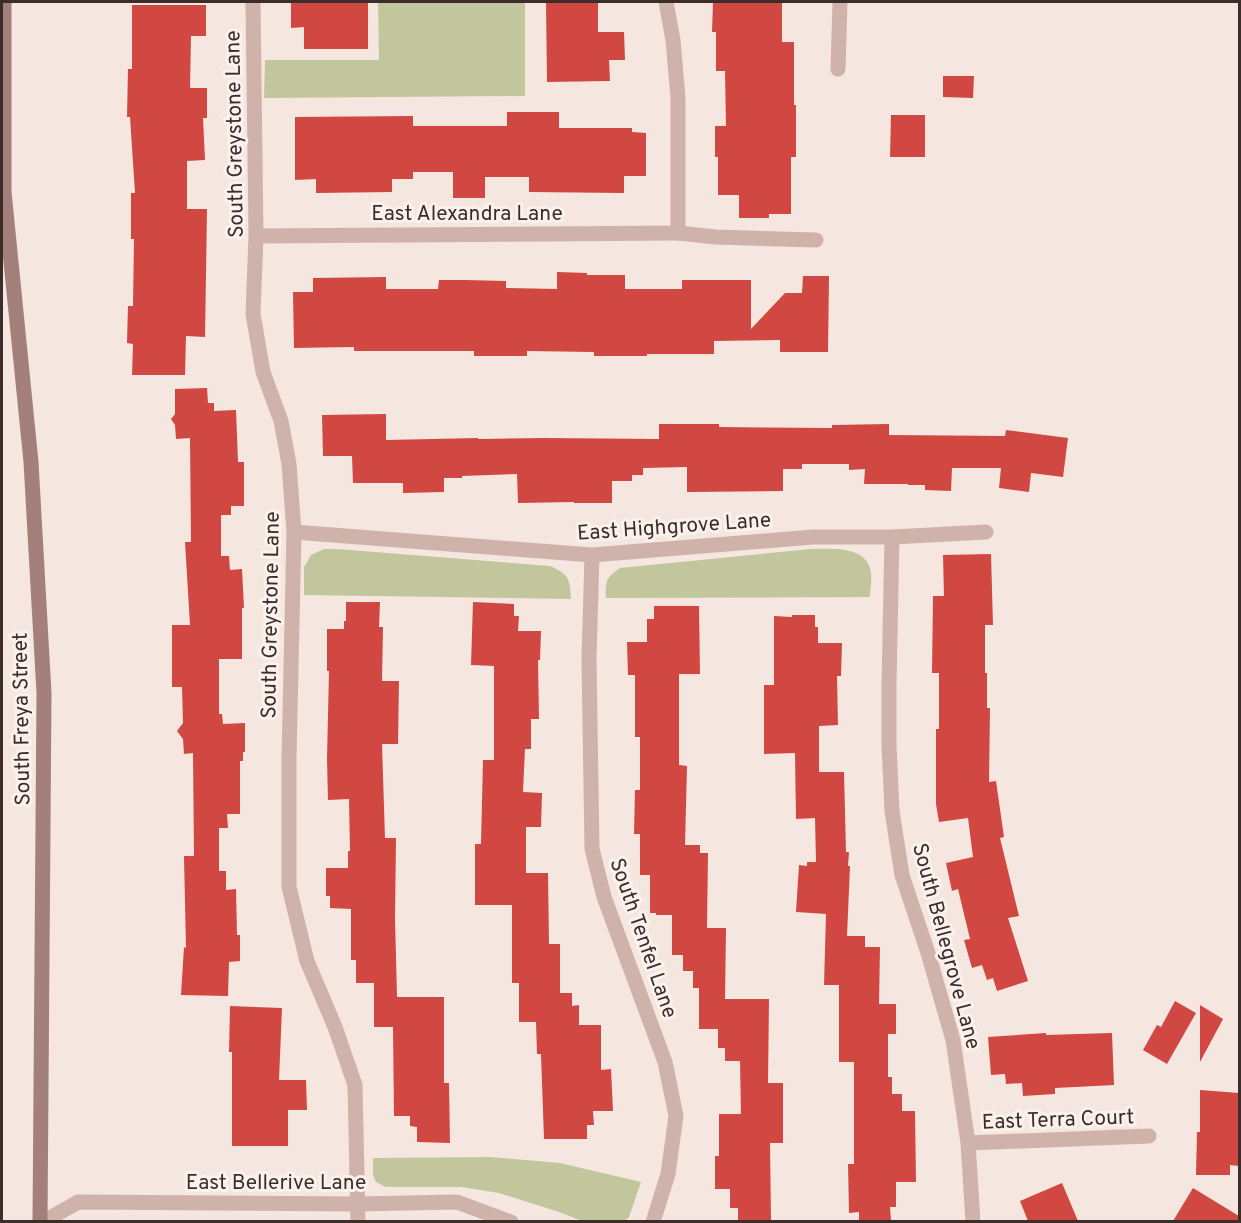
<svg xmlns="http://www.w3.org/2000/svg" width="1241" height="1223" viewBox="0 0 1241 1223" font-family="Overpass,sans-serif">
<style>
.green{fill:#c1c69d}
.building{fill:#d14742}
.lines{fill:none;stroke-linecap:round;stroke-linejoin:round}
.lane{stroke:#cfb3aa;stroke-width:15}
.street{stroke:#cfb3aa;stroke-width:15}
.secondary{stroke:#a3817a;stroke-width:15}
.labels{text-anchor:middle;stroke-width:6;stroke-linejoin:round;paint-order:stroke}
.street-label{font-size:21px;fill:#3c2c2a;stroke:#fcf2ed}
</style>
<rect width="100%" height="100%" fill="#f5e6df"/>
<!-- green -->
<path class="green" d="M 378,2 L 525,2 L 525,96 L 264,98 L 265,60 L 379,60 Z
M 324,549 L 337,549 L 550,566 C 569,574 570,579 571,599 L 304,595 L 304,567 L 311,555 Z
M 811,549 C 831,549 868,545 871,573 C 872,581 870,589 870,597 L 606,598 C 605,582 606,577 620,568 Z
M 491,1157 L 560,1163 L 641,1182 L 629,1217 L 625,1221 L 582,1221 L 559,1212 L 499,1193 L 461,1187 L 386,1187 L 376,1182 L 373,1175 L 373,1158 Z"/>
<!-- building -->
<path class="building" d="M 291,2 L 368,2 L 368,49 L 304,49 L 304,27 L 291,28 Z
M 546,2 L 598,2 L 598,32 L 624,32 L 625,60 L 609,60 L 610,81 L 547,82 Z
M 713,2 L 782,2 L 782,42 L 794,42 L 794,105 L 796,105 L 796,157 L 791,157 L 791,214 L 769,214 L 769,218 L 739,218 L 739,195 L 718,195 L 718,157 L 715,157 L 715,126 L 726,126 L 725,71 L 716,71 L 716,32 L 712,32 Z
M 132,5 L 206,5 L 206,36 L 191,36 L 190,88 L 207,88 L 207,118 L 203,118 L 205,160 L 187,161 L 187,209 L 207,209 L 205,337 L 186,336 L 185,375 L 132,375 L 133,344 L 127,343 L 128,306 L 133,306 L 134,239 L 131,239 L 131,193 L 135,193 L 130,117 L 127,117 L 128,69 L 132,69 Z
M 943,76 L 974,76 L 973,98 L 943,97 Z
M 507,112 L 559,112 L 559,128 L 632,128 L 632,132 L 646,133 L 646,176 L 624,176 L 624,193 L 529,192 L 529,177 L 485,177 L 485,198 L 453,198 L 453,172 L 413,172 L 413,179 L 392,179 L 392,192 L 316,193 L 316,179 L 295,180 L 295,117 L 413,116 L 413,126 L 507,126 Z
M 891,115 L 925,115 L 925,157 L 890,157 Z
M 557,272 L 587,273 L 587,275 L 625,275 L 625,289 L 682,289 L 682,280 L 751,280 L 751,329 L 785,293 L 802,293 L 803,276 L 829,276 L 828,352 L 780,352 L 780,340 L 714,341 L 714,354 L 647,354 L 647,356 L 594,356 L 594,352 L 527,351 L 527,356 L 474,356 L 474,351 L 354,351 L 354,347 L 294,348 L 293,292 L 313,292 L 313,278 L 386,277 L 386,289 L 438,289 L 439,280 L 464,280 L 506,281 L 506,288 L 557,289 Z
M 207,388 L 208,403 L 214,403 L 214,411 L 236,410 L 238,462 L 244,462 L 244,506 L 231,506 L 231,515 L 221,515 L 221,556 L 229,556 L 230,570 L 242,569 L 244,608 L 242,608 L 242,659 L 219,659 L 219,714 L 222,714 L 223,724 L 245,723 L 245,752 L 243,752 L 243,761 L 240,761 L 240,814 L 227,814 L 228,828 L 219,828 L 219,871 L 226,871 L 226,890 L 236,889 L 237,935 L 240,935 L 240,961 L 229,962 L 228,996 L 181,995 L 184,947 L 186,948 L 184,856 L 194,856 L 193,753 L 184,754 L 183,739 L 177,731 L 183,723 L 182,687 L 172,687 L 172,625 L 190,625 L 185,542 L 191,542 L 190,438 L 176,439 L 175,425 L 171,419 L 175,414 L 175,389 Z
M 386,414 L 386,440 L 478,438 L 478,439 L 544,438 L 659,439 L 659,424 L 719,424 L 719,427 L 832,428 L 832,425 L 889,424 L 889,435 L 1005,436 L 1006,430 L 1068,438 L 1063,477 L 1031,473 L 1029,492 L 999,488 L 1001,468 L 952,468 L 951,491 L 925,490 L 925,485 L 908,485 L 908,484 L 864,484 L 865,469 L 849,470 L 849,464 L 802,464 L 802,469 L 783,469 L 783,491 L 687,492 L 687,467 L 643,468 L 643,475 L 632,475 L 632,481 L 612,481 L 612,503 L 574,503 L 574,502 L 518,503 L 517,474 L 462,476 L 462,478 L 444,478 L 444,492 L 403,493 L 403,483 L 353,483 L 352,456 L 323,456 L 322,415 Z
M 991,554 L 993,625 L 985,625 L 985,673 L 987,673 L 987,708 L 990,708 L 989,782 L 996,781 L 1004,837 L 1000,838 L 1019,916 L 1008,918 L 1028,981 L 997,991 L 993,978 L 987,980 L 982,965 L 972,968 L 964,940 L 970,939 L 958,889 L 952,891 L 946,863 L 973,857 L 968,818 L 939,822 L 936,804 L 936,729 L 939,729 L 939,673 L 932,673 L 933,596 L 944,596 L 943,555 Z
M 346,602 L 380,602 L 379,627 L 383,627 L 382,681 L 399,681 L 398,744 L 382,744 L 385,838 L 396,838 L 395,919 L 397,997 L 444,997 L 444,1083 L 449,1083 L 450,1143 L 417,1142 L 417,1127 L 410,1126 L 410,1116 L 394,1116 L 393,1027 L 374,1027 L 374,983 L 356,983 L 356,960 L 351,960 L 351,909 L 330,908 L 330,896 L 326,896 L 326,868 L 348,868 L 348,851 L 350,851 L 349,799 L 328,800 L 327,759 L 329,671 L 327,671 L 327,629 L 344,629 L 344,621 L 346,621 Z
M 473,602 L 514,604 L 514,616 L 519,616 L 518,631 L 541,631 L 540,660 L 538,660 L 539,719 L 531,719 L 531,749 L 525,749 L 523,792 L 542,793 L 541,827 L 526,827 L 526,873 L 548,873 L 549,944 L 560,944 L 560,993 L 572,993 L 572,1006 L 579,1005 L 579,1025 L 601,1025 L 601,1070 L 611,1069 L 613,1111 L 593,1111 L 594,1125 L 587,1125 L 587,1139 L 544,1139 L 541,1054 L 537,1054 L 536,1022 L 519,1022 L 519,983 L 512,983 L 512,905 L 475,905 L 475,844 L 481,844 L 483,760 L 494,760 L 494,666 L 471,665 Z
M 654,606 L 699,606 L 700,674 L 679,674 L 679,765 L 687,766 L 685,845 L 700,845 L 700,853 L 708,853 L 707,928 L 726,928 L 725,999 L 769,999 L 768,1083 L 783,1083 L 783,1143 L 770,1143 L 771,1221 L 738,1221 L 738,1208 L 730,1208 L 730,1189 L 715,1189 L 715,1156 L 719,1156 L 719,1114 L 741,1114 L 740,1061 L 725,1061 L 725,1048 L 718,1048 L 718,1029 L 699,1029 L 699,988 L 693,988 L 693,971 L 683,971 L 683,955 L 672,955 L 672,915 L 656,915 L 656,913 L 650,913 L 650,875 L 640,875 L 640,834 L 634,834 L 635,790 L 640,790 L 640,737 L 635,737 L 635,675 L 628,675 L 627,642 L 647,642 L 647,619 L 654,619 Z
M 792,615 L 815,615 L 815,627 L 818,627 L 818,643 L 842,643 L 841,676 L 837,676 L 838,725 L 819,726 L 819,772 L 844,772 L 846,852 L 849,852 L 848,866 L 850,866 L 847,936 L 865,936 L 865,947 L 880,947 L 879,1004 L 896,1004 L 896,1034 L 888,1034 L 888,1077 L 892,1077 L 892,1094 L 902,1094 L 902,1111 L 915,1111 L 916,1182 L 896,1182 L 896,1207 L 890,1207 L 891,1221 L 859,1221 L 859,1212 L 849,1213 L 848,1164 L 854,1164 L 854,1062 L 839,1062 L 839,985 L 824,985 L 826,914 L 796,912 L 799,865 L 807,866 L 807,862 L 816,862 L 815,818 L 796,819 L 795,753 L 764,754 L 764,685 L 774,685 L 774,616 L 792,617 Z
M 1175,1001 L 1196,1013 L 1167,1064 L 1143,1050 L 1157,1025 L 1161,1027 Z
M 1200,1005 L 1223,1019 L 1200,1062 Z
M 230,1006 L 282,1008 L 279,1080 L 306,1080 L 307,1110 L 288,1110 L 288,1146 L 232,1146 L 232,1052 L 229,1052 Z
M 1046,1033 L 1046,1035 L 1112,1033 L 1114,1085 L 1055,1088 L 1055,1094 L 1023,1096 L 1022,1083 L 1006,1084 L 1005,1074 L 991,1075 L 988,1037 Z
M 1200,1090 L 1239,1093 L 1239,1166 L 1230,1165 L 1230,1175 L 1196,1175 L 1197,1132 L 1200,1132 Z
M 1062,1183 L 1078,1221 L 1028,1221 L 1020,1201 Z
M 1193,1188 L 1239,1216 L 1239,1221 L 1173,1221 Z"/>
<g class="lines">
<!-- lane -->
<path class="lane" d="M 678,233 L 716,237 L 816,240"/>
<!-- street -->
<path class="street" d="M 253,2 L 256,236 L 253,314 L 263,372 L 281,421 L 289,464 L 294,532 L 289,758 L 289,887 L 307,961 L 335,1027 L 355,1085 L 358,1222
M 838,69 L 840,2
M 256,236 L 678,233 L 678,98 L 673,40 L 666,2
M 294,532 L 592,555 L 813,537 L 892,537 L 986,532
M 892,537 L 889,684 L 889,745 L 892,811 L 902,875 L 928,953 L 953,1040 L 968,1143 L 973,1222
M 592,555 L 589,659 L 592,849 L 604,897 L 665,1062 L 676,1116 L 668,1174 L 653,1222
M 968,1143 L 1149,1136
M 43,1222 L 78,1202 L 358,1204 L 457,1202 L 511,1222"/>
<!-- secondary -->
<path class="secondary" d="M 4,2 L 4,192 L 31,462 L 44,693 L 40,1222"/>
</g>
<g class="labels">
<!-- street labels -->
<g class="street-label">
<text transform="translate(234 134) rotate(-91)" y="7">South Greystone Lane</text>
<text x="467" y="220">East Alexandra Lane</text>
<text transform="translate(674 526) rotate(-4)" y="7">East Highgrove Lane</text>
<text transform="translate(270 615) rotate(-89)" y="7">South Greystone Lane</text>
<text transform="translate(21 719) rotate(-91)" y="7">South Freya Street</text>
<text transform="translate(644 938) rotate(71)" y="7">South Tenfel Lane</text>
<text transform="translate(947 946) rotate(75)" y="7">South Bellegrove Lane</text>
<text transform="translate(1058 1119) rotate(-2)" y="7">East Terra Court</text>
<text x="276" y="1189">East Bellerive Lane</text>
</g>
</g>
<!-- border -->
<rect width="1241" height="1223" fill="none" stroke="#3c2c2a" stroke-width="6"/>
</svg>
